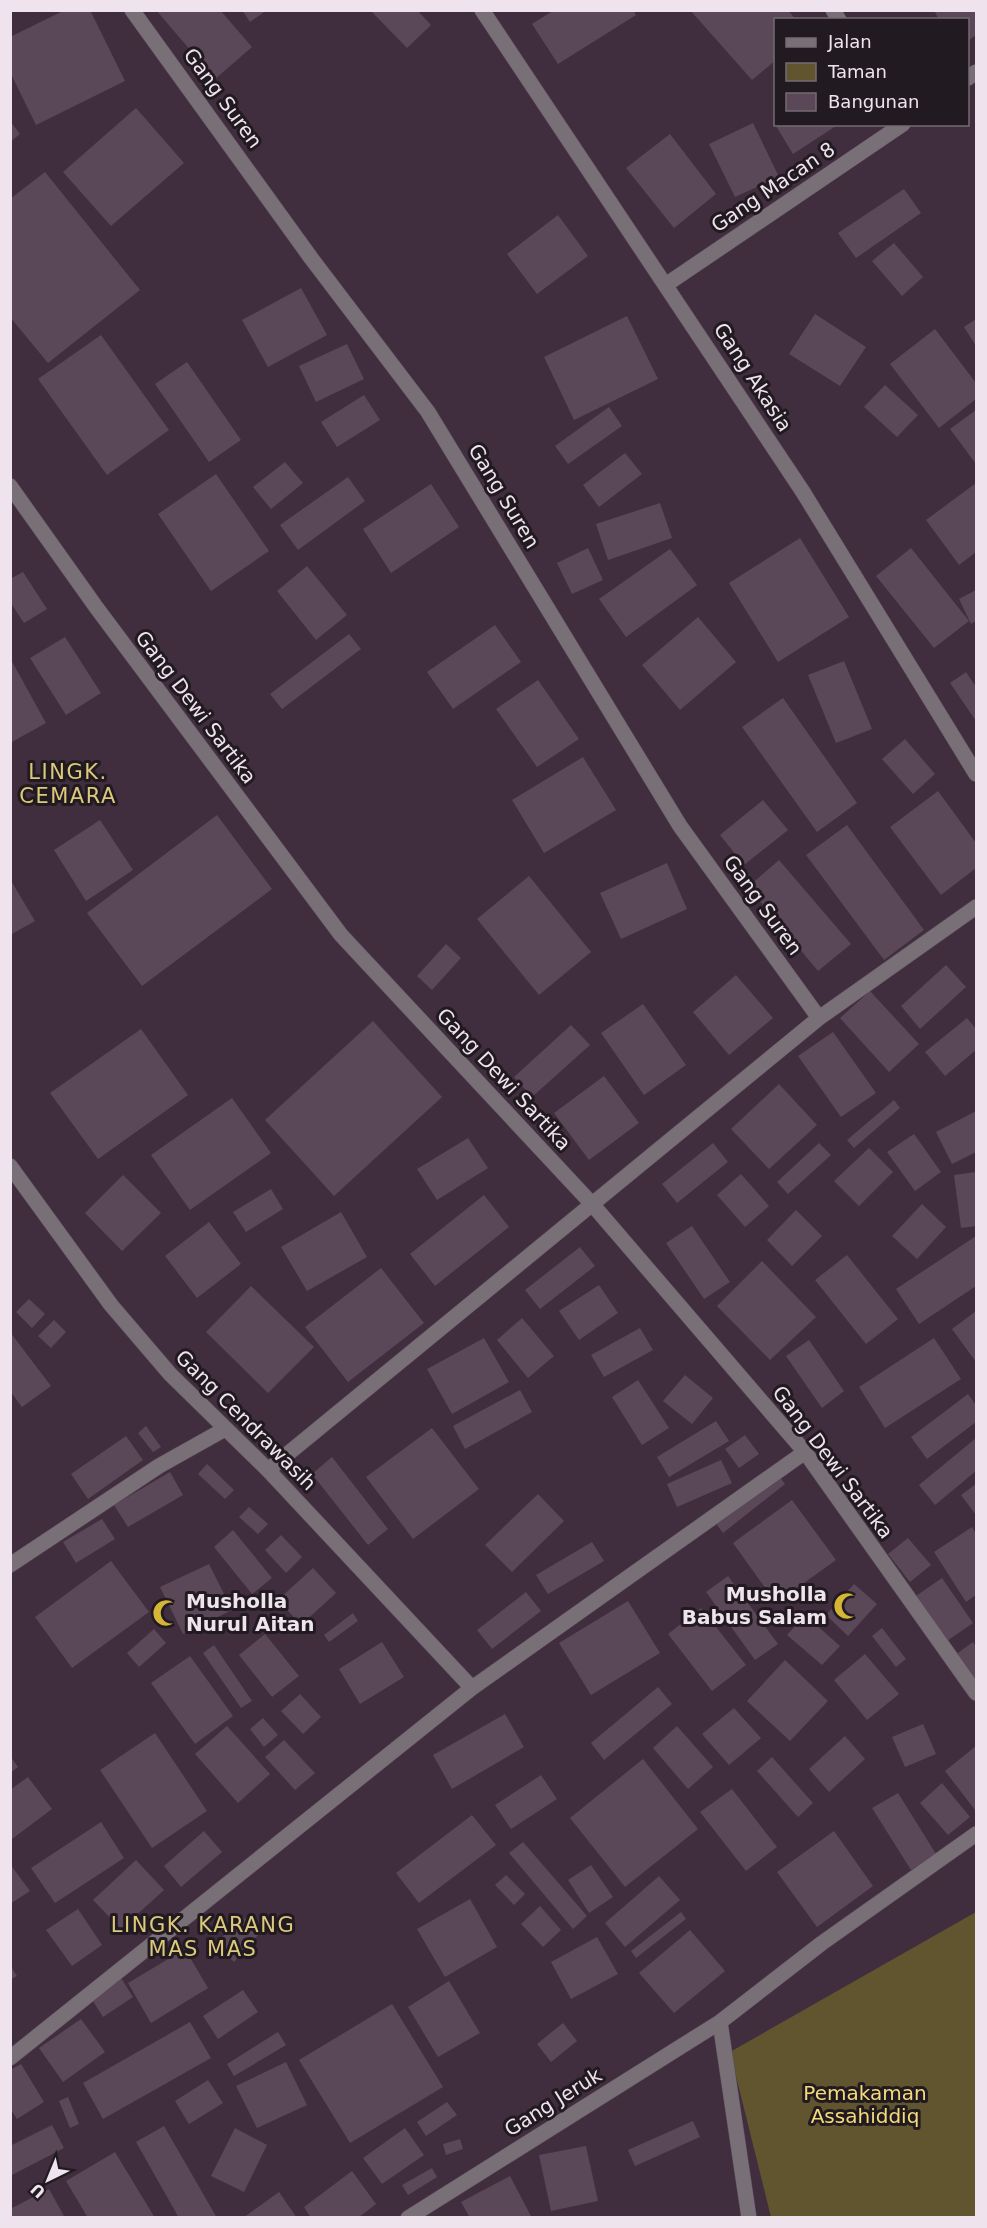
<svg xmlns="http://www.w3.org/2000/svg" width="987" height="2228" viewBox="0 0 987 2228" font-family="'DejaVu Sans',sans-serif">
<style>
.green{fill:#60552f}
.building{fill:#5a4758}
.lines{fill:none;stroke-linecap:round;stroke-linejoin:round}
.minor-casing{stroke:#5c4b5b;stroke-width:16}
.minor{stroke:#786f77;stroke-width:15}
.labels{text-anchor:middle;stroke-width:6;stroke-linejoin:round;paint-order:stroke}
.street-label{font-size:20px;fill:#efe4ee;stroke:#221a21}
.poi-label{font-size:20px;font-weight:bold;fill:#efe4ee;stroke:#221a21;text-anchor:end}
.park-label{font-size:20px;fill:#f4da79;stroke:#221a21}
.neighbourhood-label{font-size:21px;letter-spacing:1.5px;fill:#ddc97b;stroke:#221a21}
</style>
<rect width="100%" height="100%" fill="#402e3f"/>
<!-- green -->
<path class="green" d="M 976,1912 L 976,2217 L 771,2217 L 730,2052 Z"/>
<!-- building -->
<path class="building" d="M 65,10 L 90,10 L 125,81 L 36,125 L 10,72 L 10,37 Z
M 156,10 L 220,10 L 252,47 L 215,79 Z
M 242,10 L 267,10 L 250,22 Z
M 370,10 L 417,10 L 431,25 L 407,48 Z
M 554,10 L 633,10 L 636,15 L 558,64 L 532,24 Z
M 690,10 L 788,10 L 796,20 L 776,20 L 776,60 L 752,80 Z
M 934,10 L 976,10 L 976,35 L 968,41 L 968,20 L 939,20 Z
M 136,108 L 184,163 L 111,226 L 63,172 Z
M 10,121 L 20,134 L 10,142 Z
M 753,123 L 779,177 L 735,197 L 709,144 Z
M 779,124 L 839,124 L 793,154 L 776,126 Z
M 670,134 L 716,194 L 674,228 L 626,168 Z
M 45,172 L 140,290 L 48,363 L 10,317 L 10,199 Z
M 904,189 L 921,213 L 856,258 L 838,233 Z
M 558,215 L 588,256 L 537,294 L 507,254 Z
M 894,243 L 923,277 L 902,296 L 872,261 Z
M 301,288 L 327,335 L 268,367 L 242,320 Z
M 815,314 L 866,347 L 840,386 L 789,354 Z
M 627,316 L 658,379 L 574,420 L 544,357 Z
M 976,319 L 976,346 L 964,327 Z
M 935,329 L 976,383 L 976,399 L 939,428 L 890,364 Z
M 101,335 L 169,430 L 107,475 L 38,379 Z
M 347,344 L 364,379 L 316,402 L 299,366 Z
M 187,362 L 241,440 L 209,462 L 155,384 Z
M 885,385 L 918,415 L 897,437 L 864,407 Z
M 364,395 L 380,420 L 337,447 L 321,422 Z
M 609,407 L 622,426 L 568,464 L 555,446 Z
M 976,410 L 976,464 L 950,429 Z
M 625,453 L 642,474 L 599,507 L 583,485 Z
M 285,462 L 303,483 L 271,509 L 253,487 Z
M 216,474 L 269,551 L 211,591 L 158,514 Z
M 348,477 L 365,501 L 298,550 L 280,525 Z
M 976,483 L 976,552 L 959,565 L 926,520 Z
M 431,484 L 459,527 L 391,573 L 363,529 Z
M 660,503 L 672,538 L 608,560 L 596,524 Z
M 800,538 L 849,617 L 778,662 L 729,583 Z
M 588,548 L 603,580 L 572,594 L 557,563 Z
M 911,548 L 969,621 L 934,648 L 876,576 Z
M 670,549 L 697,585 L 626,637 L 599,599 Z
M 307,566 L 347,615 L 316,640 L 277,591 Z
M 23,572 L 47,609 L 24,623 L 10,602 L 10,579 Z
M 976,590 L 976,621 L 971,624 L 959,599 Z
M 698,617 L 736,662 L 680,710 L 642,665 Z
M 495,625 L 521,662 L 453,709 L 427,672 Z
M 349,634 L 361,649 L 282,709 L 270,694 Z
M 65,637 L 101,693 L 66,715 L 30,658 Z
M 10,658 L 46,723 L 10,743 Z
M 844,661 L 872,729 L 836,743 L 808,675 Z
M 966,672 L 976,687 L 976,721 L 950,683 Z
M 538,680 L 579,739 L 537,767 L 496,709 Z
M 783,698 L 857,803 L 817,832 L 742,727 Z
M 905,739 L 935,774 L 913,794 L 882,759 Z
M 583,757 L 616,810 L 544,853 L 512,800 Z
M 938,791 L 976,843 L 976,868 L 941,895 L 890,827 Z
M 763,800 L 788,830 L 744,865 L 720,835 Z
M 217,815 L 272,889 L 142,986 L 87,913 Z
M 100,820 L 133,870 L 86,901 L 54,850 Z
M 847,825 L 924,930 L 884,960 L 806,855 Z
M 779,860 L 851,944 L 818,971 L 748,887 Z
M 667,863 L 687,909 L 621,939 L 600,893 Z
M 529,876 L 591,952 L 539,995 L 477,919 Z
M 10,879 L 35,921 L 10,935 Z
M 446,944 L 461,958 L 432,990 L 417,976 Z
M 946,965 L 966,987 L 920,1029 L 901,1006 Z
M 736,975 L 773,1018 L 729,1055 L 693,1012 Z
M 870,991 L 919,1044 L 889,1072 L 840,1018 Z
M 643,1004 L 686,1065 L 644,1095 L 601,1033 Z
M 967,1018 L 976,1029 L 976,1050 L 945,1076 L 925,1052 Z
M 373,1021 L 442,1097 L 334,1196 L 265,1120 Z
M 571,1025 L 590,1045 L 532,1097 L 514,1077 Z
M 141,1029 L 188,1095 L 98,1159 L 50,1093 Z
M 833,1032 L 876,1093 L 841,1117 L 798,1056 Z
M 604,1076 L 639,1123 L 589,1160 L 554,1113 Z
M 779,1084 L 817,1125 L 769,1169 L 731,1129 Z
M 232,1098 L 271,1153 L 190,1210 L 151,1155 Z
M 894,1100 L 900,1108 L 854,1148 L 847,1140 Z
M 976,1111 L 976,1152 L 952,1164 L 936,1132 Z
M 914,1134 L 941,1172 L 915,1191 L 887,1152 Z
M 468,1138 L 488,1168 L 437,1200 L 417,1169 Z
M 713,1143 L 728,1162 L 677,1203 L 662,1184 Z
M 819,1143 L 831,1155 L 788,1194 L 777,1182 Z
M 869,1148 L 893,1172 L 859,1206 L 834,1181 Z
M 976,1172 L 976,1226 L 961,1228 L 954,1175 Z
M 741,1174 L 769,1206 L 745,1227 L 717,1195 Z
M 123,1175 L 161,1213 L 122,1251 L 85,1213 Z
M 271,1189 L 283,1209 L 246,1232 L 233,1212 Z
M 484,1195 L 509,1227 L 435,1286 L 410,1254 Z
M 922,1204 L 946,1227 L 917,1259 L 892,1236 Z
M 796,1210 L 822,1236 L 792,1266 L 767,1240 Z
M 341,1212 L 367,1257 L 307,1291 L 281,1247 Z
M 209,1222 L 241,1264 L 197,1298 L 165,1256 Z
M 692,1226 L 730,1282 L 704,1299 L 666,1243 Z
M 976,1236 L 976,1286 L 919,1324 L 896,1289 Z
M 580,1247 L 595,1266 L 540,1309 L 525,1290 Z
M 847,1255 L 898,1319 L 866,1344 L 815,1280 Z
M 762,1261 L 816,1317 L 770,1360 L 717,1306 Z
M 381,1268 L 424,1323 L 348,1382 L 305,1327 Z
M 599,1285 L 618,1313 L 579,1340 L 559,1311 Z
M 251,1286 L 314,1347 L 268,1393 L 206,1332 Z
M 29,1299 L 45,1314 L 32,1328 L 16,1312 Z
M 976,1311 L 976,1362 L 952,1329 Z
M 522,1318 L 554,1356 L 528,1378 L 497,1340 Z
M 54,1320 L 66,1332 L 51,1348 L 38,1336 Z
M 640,1328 L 653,1350 L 604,1377 L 591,1355 Z
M 10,1332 L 51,1386 L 22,1407 L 10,1391 Z
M 484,1338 L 509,1382 L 452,1414 L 427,1369 Z
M 934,1338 L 961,1379 L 885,1428 L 859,1387 Z
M 809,1340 L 844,1391 L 822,1408 L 786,1356 Z
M 685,1375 L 713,1398 L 692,1424 L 663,1401 Z
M 638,1380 L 669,1428 L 642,1445 L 612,1397 Z
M 520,1390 L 532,1412 L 465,1449 L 453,1426 Z
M 968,1394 L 976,1405 L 976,1422 L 927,1459 L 911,1437 Z
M 716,1421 L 729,1441 L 669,1477 L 657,1457 Z
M 146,1426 L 161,1447 L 153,1452 L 138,1433 Z
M 432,1428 L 479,1489 L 413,1539 L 366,1477 Z
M 745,1435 L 759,1454 L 739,1468 L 725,1449 Z
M 126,1436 L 143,1460 L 88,1499 L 71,1474 Z
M 976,1438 L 976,1471 L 935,1505 L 919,1485 Z
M 332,1457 L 388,1529 L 368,1545 L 312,1474 Z
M 721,1460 L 732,1483 L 677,1507 L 667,1484 Z
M 207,1464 L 234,1490 L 225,1499 L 198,1474 Z
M 170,1472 L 183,1495 L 128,1527 L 114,1505 Z
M 777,1473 L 785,1484 L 723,1533 L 715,1522 Z
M 976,1484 L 976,1515 L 961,1495 Z
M 538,1494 L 564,1521 L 512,1572 L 485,1545 Z
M 792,1500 L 836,1560 L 776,1603 L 733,1543 Z
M 249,1507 L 268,1524 L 258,1534 L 239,1517 Z
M 102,1519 L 115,1539 L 76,1563 L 63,1542 Z
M 972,1527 L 976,1534 L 976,1595 L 966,1602 L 934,1552 Z
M 233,1530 L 272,1578 L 252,1594 L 214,1547 Z
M 281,1535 L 302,1557 L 286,1573 L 265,1550 Z
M 908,1538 L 931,1565 L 910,1582 L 888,1554 Z
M 592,1542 L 604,1561 L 548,1594 L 536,1575 Z
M 111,1561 L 149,1612 L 72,1668 L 35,1617 Z
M 209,1564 L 232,1610 L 183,1634 L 160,1587 Z
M 313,1568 L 336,1593 L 301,1625 L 278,1600 Z
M 728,1576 L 778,1644 L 755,1660 L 706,1592 Z
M 942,1578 L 973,1623 L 944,1643 L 913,1598 Z
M 854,1584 L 877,1604 L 848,1636 L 826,1615 Z
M 526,1592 L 541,1611 L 492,1649 L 477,1630 Z
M 628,1601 L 660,1653 L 591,1695 L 559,1643 Z
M 701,1608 L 746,1665 L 712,1691 L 668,1634 Z
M 353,1613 L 358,1621 L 329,1642 L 324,1635 Z
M 805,1615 L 840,1646 L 822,1665 L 787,1635 Z
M 882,1628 L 906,1659 L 896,1667 L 872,1636 Z
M 154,1629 L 166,1643 L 139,1667 L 127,1653 Z
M 265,1634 L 299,1676 L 272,1697 L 239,1655 Z
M 382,1642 L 404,1677 L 360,1704 L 339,1669 Z
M 973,1642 L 976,1647 L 976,1685 L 955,1655 Z
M 214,1645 L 252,1701 L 241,1708 L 203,1653 Z
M 865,1654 L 899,1694 L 867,1720 L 834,1680 Z
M 190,1656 L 233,1716 L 195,1744 L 151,1683 Z
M 785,1660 L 828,1701 L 790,1741 L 747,1701 Z
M 658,1687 L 672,1704 L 604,1760 L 591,1743 Z
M 300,1694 L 321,1717 L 303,1734 L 281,1711 Z
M 734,1708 L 761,1738 L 729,1765 L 702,1734 Z
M 505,1714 L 524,1747 L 452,1789 L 433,1755 Z
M 263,1718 L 278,1735 L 264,1747 L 250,1729 Z
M 923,1724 L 936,1754 L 905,1767 L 892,1737 Z
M 227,1726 L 270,1774 L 238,1803 L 195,1754 Z
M 677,1726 L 713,1767 L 688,1789 L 653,1748 Z
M 155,1733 L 207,1811 L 152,1848 L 100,1770 Z
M 845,1736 L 865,1759 L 829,1792 L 809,1769 Z
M 284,1740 L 315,1773 L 295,1790 L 265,1757 Z
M 976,1746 L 976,1808 L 975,1810 L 945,1771 Z
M 10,1756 L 18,1767 L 10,1773 Z
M 772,1757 L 813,1803 L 798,1817 L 757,1771 Z
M 643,1759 L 698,1829 L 625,1887 L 570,1818 Z
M 541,1775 L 557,1799 L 511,1829 L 495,1805 Z
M 28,1777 L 52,1809 L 12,1839 L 10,1790 Z
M 942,1783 L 970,1817 L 948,1835 L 920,1803 Z
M 732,1789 L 777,1847 L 746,1871 L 700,1812 Z
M 898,1793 L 936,1854 L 911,1870 L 872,1808 Z
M 472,1815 L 496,1845 L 419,1903 L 396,1873 Z
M 101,1822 L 124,1858 L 55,1903 L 31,1868 Z
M 204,1831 L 222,1852 L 181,1887 L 164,1866 Z
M 834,1831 L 873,1886 L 817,1927 L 777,1872 Z
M 523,1842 L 587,1916 L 573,1929 L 509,1853 Z
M 136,1860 L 164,1890 L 121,1929 L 93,1900 Z
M 10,1864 L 30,1891 L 10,1904 Z
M 591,1865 L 613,1897 L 589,1913 L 568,1880 Z
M 506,1875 L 525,1894 L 514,1905 L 495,1885 Z
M 659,1876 L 680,1900 L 625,1947 L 605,1923 Z
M 470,1899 L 497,1947 L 445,1977 L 417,1929 Z
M 540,1906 L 561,1930 L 543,1947 L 521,1924 Z
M 78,1909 L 102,1945 L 72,1966 L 46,1930 Z
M 681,1912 L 686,1919 L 636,1958 L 631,1951 Z
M 242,1916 L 261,1932 L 234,1962 L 215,1945 Z
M 690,1930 L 725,1971 L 674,2013 L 639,1973 Z
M 597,1937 L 618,1974 L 571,1999 L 551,1962 Z
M 185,1949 L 208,1988 L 151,2023 L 128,1983 Z
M 10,1965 L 17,1976 L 10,1980 Z
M 121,1978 L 133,1997 L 103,2017 L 91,1998 Z
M 449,1981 L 480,2033 L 438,2057 L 408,2007 Z
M 243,1990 L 258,2012 L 218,2039 L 203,2016 Z
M 392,2004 L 443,2087 L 350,2143 L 299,2060 Z
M 81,2019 L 105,2052 L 63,2082 L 39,2048 Z
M 190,2022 L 211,2058 L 103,2119 L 83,2083 Z
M 563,2023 L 577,2041 L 551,2062 L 537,2044 Z
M 278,2032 L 286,2045 L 234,2076 L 227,2064 Z
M 286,2062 L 307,2105 L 257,2128 L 236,2086 Z
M 21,2064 L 44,2102 L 17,2119 L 10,2108 L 10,2070 Z
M 208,2080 L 223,2103 L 189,2124 L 175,2101 Z
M 68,2097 L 79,2124 L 70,2128 L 59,2101 Z
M 447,2102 L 457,2115 L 426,2136 L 417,2122 Z
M 693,2121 L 700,2137 L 635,2166 L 628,2150 Z
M 52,2125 L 64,2148 L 10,2176 L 10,2146 Z
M 164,2126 L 217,2218 L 179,2218 L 136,2142 Z
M 235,2128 L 267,2145 L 244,2192 L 211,2176 Z
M 405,2128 L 424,2155 L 382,2184 L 363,2158 Z
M 460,2139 L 463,2149 L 446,2155 L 443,2144 Z
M 586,2146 L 598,2201 L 551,2211 L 539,2155 Z
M 115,2152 L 155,2218 L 88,2218 L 66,2181 Z
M 432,2168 L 437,2177 L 408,2195 L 402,2185 Z
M 352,2171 L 376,2204 L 358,2218 L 311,2218 L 304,2207 Z
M 510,2176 L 532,2218 L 470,2218 L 461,2202 Z
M 49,2189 L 65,2218 L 10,2218 L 10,2209 Z
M 279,2192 L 297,2218 L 243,2218 Z"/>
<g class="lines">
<defs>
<path id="minor" d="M 132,10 L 311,258 L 428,412 L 680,826 L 819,1018
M 482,10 L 803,492 L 976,774
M 833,10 L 839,20
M 968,78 L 976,72
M 667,284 L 903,124
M 10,486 L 96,607 L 341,935 L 592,1204 L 805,1452 L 976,1693
M 10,1166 L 111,1305 L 170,1374 L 268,1470 L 472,1688
M 268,1470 L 819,1018 L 976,907
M 10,1565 L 159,1466 L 225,1429
M 10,2058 L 472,1688 L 805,1452
M 408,2218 L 720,2022
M 749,2218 L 720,2022 L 822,1943 L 976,1834"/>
</defs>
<!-- minor casing -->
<use href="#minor" class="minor-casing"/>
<!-- minor -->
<use href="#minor" class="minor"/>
</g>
<!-- icons -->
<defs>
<symbol id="mosque-bare" viewBox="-9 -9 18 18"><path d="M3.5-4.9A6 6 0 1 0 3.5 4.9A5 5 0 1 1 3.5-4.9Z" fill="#d5b535" stroke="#221a21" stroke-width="2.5" paint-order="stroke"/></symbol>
</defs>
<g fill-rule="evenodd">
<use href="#mosque-bare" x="828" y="1587" width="38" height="38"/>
<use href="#mosque-bare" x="147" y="1594" width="38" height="38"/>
</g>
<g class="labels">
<!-- street labels -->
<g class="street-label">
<text transform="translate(223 98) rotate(54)" y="7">Gang Suren</text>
<text transform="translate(773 187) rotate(-34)" y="7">Gang Macan 8</text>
<text transform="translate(753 377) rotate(57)" y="7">Gang Akasia</text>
<text transform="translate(504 496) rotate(59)" y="7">Gang Suren</text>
<text transform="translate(196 707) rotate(53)" y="7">Gang Dewi Sartika</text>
<text transform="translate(763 905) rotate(54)" y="7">Gang Suren</text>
<text transform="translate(504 1079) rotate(47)" y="7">Gang Dewi Sartika</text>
<text transform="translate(246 1420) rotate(45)" y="7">Gang Cendrawasih</text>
<text transform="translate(833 1462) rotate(53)" y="7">Gang Dewi Sartika</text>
<text transform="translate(553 2102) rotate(-32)" y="7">Gang Jeruk</text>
</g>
<!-- poi labels -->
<g class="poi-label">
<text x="827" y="1601">Musholla<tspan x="827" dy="23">Babus Salam</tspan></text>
<text x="186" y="1608" text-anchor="start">Musholla<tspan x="186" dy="23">Nurul Aitan</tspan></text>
</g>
<!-- park labels -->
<g class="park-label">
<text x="865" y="2100">Pemakaman<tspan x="865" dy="23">Assahiddiq</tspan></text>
</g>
<!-- neighbourhood labels -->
<g class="neighbourhood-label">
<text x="68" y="779">LINGK.<tspan x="68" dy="24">CEMARA</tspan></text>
<text x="203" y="1932">LINGK. KARANG<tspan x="203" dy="24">MAS MAS</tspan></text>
</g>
</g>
<!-- border -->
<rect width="987" height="2228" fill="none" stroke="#efe4ee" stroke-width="24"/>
<!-- legend -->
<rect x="774" y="18" width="195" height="108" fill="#221a21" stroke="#746b73" stroke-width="1.5"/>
<rect x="786" y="38" width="30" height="9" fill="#786f77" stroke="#746b73" stroke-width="1.5"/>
<text x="828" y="48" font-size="18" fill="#efe4ee">Jalan</text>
<rect x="786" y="63" width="30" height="18" fill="#60552f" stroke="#746b73" stroke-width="1.5"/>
<text x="828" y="78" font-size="18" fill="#efe4ee">Taman</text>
<rect x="786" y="93" width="30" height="18" fill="#5a4758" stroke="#746b73" stroke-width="1.5"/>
<text x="828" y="108" font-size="18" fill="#efe4ee">Bangunan</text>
<!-- north arrow -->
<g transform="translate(48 2180) rotate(223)" stroke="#221a21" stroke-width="4.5" paint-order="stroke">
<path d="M0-4.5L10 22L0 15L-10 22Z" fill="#efe4ee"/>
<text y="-9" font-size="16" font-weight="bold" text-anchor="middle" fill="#efe4ee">U</text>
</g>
</svg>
